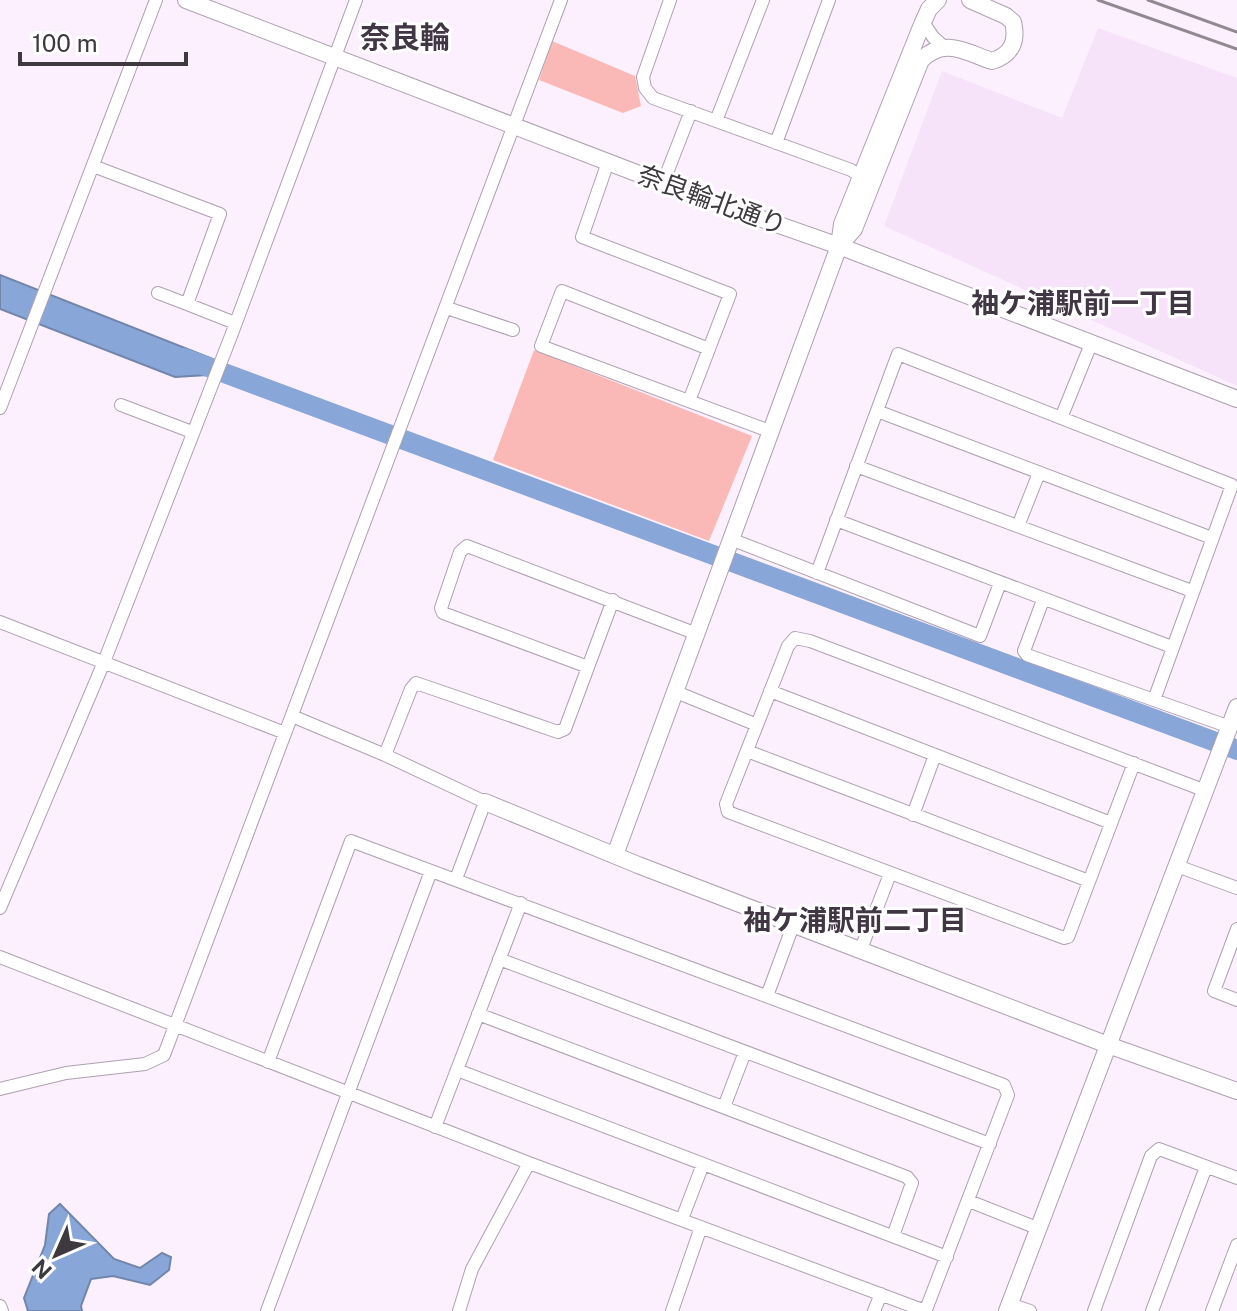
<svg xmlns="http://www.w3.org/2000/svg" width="1237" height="1311" viewBox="0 0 1237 1311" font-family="'Public Sans','Noto Sans JP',sans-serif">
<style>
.built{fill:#f6e3fa}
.green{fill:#fab9b7}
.water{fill:#89a6d9;stroke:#7285ab;stroke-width:2}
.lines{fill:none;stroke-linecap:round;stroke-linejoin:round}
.river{stroke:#89a6d9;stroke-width:20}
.minor-casing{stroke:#ada0b0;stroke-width:14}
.tertiary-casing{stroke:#ada0b0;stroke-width:18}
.minor{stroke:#fff;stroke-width:12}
.tertiary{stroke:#fff;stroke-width:16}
.rail{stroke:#918892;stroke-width:3}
.labels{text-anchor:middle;stroke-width:6;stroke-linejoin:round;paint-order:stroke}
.street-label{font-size:26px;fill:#3e383f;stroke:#fff}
.neighbourhood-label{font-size:28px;font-weight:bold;fill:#413643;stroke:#fff}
.quarter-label{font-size:30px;font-weight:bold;fill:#413643;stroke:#fff}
</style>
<rect width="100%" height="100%" fill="#fcf0fe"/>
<!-- built -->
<path class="built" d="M 1098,28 L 1237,78 L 1237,386 L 884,226 L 942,71 L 1062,118 Z"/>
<!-- green -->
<path class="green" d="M 552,41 L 635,76 L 641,106 L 623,113 L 539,80 Z
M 534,350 L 752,436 L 709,541 L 493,460 Z"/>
<!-- water -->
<path class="water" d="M 0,275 L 213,359 L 207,375 L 175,377 L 0,309 Z
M 60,1204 L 114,1259 L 140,1268 L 162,1253 L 171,1257 L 169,1270 L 150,1285 L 113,1276 L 91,1279 L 81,1306 L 82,1311 L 28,1311 L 24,1298 L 45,1245 L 49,1214 Z"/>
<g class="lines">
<!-- river -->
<path class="river" d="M 184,358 L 1237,750"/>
<defs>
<path id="minor" d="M 670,0 L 643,77 L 645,88 L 653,98 L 851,170 L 860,176
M 923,22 L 933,37 L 943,46
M 716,121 L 763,0
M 776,143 L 829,0
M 608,162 L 582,237 L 730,294 L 689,401
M 93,166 L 220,214 L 187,304 L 235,323
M 663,183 L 691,111
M 158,293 L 187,304
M 447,308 L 513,330
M 709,349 L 562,291 L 541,346 L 772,432
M 121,405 L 192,432
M 0,408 L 156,0
M 877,411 L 1212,538
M 1061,418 L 1091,344
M 856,466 L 1192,591
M 836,520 L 1172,647
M 1018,526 L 1039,473
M 733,540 L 980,636 L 1000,583
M 817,573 L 898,354 L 1232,485 L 1154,700
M 1043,600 L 1024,651 L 1027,655 L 1230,727
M 0,622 L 285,733
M 588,667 L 443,613 L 441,608 L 460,552 L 467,546 L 697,634
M 770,691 L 1111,823
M 676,692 L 757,725
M 292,716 L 385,755
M 747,751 L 1089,881
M 1134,763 L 1068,937 L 1064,938 L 728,812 L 726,804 L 788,646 L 795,638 L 810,641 C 942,691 1074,741 1206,791
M 913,815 L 935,755
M 1177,866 L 1237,888
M 456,879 L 485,802 L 385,755 L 411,689 L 416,683 L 558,732 L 565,729 L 613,600
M 0,908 L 104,662 L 231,336 L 356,0
M 1237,929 L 1214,991 L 1237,1000
M 861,949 L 890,874
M 0,957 L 529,1163 L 920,1309 L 927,1307 L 1008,1095 L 1004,1085 L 351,841 L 268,1062
M 499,959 L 990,1144
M 767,996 L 794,923
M 478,1014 L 907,1177 L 912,1183 L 893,1236
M 457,1070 L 947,1257
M 0,1089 L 66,1073 L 145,1064 L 164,1055 L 561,0
M 724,1107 L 745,1052
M 435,1127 L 521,903
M 969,1201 L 1037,1228
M 682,1219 L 703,1164
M 1010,1304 L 1030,1311
M 0,1306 L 2,1311
M 267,1311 L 431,871
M 459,1311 L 472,1269 L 529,1163
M 672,1311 L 701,1227
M 874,1311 L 881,1294
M 1094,1311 L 1151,1156 L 1159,1149 L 1237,1178
M 1152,1311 L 1206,1167
M 1212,1311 L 1237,1245"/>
<path id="tertiary" d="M 186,0 L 691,194 L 839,246 L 1237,399
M 839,246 L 854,229 L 921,60 C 945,37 965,52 992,61 C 1011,55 1018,42 1013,22 L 1006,16 L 970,0
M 485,802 L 638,865 L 1108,1045 L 1237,1091
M 615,855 L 839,246 L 842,224 L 923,22 L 929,9 L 938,0
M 1007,1311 L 1237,707"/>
</defs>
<!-- minor casing -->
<use href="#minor" class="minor-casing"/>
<!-- tertiary casing -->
<use href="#tertiary" class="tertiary-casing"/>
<!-- minor -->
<use href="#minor" class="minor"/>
<!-- tertiary -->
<use href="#tertiary" class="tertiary"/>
<!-- rail -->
<path class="rail" d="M 1098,0 L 1237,49
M 1148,0 L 1237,32"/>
</g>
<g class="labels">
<!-- street labels -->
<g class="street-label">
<text transform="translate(712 200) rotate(20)" y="9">奈良輪北通り</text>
</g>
<!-- neighbourhood labels -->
<g class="neighbourhood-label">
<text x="1083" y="313">袖ケ浦駅前一丁目</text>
<text x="855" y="930">袖ケ浦駅前二丁目</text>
</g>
<!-- quarter labels -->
<g class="quarter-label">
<text x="405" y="48">奈良輪</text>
</g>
</g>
<!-- north arrow -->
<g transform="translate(56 1255) rotate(225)" stroke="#ffffff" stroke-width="6" paint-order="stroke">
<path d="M0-6L14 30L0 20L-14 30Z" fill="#3e383f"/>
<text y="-12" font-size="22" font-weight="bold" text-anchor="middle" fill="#3e383f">N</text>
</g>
<!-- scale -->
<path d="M20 52v12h166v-12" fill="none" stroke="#3e383f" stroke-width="4"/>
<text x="32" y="52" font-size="24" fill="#3e383f" stroke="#ffffff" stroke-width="6" paint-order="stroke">100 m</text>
</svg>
